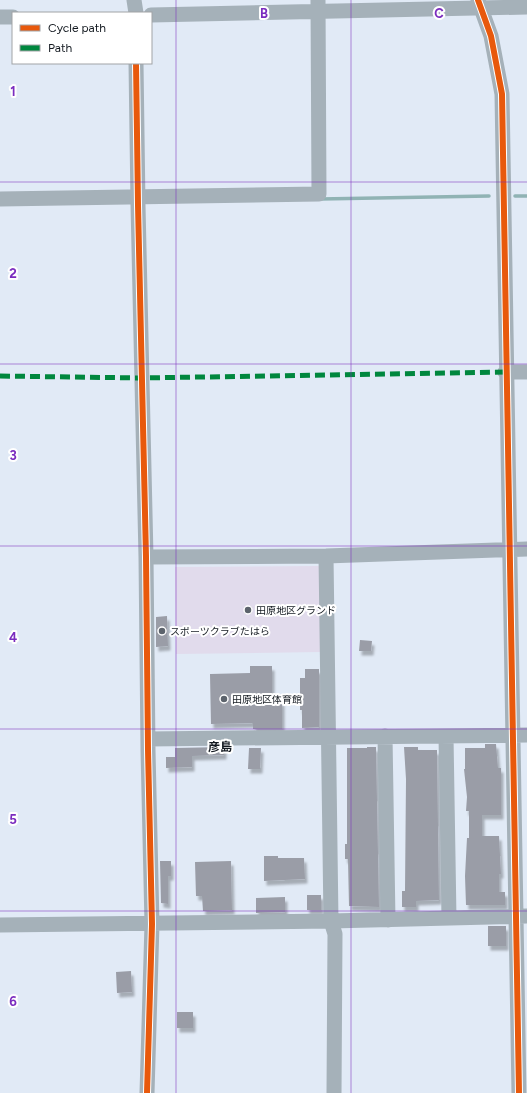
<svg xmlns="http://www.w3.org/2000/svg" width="527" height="1093" viewBox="0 0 527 1093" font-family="Figtree,'Noto Sans JP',sans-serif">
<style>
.green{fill:#e1dbec}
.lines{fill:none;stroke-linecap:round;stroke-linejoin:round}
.stream{stroke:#90b3b4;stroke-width:3.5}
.building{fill:#9a9da7;filter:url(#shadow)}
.minor{stroke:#a5b1b9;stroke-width:15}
.quiet{stroke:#00873e;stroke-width:5;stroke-dasharray:10 5;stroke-linecap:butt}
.cycleway-casing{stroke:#fff;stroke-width:8}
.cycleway{stroke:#e8590c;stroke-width:6}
.grid{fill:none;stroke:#7b2cbf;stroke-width:1;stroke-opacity:0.55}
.poi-dot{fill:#5c636c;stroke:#fff;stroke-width:1.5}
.labels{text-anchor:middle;stroke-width:4;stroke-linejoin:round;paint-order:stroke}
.poi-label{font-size:10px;fill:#141a21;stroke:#fff;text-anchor:start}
.quarter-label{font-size:12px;font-weight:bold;fill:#141a21;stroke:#fff}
.grid-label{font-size:13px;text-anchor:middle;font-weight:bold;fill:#7b2cbf;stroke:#fff;stroke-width:4;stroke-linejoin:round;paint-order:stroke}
</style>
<defs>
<filter id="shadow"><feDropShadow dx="2.5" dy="4.5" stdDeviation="1" flood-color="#0004"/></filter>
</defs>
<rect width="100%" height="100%" fill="#e1eaf6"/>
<!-- green -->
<path class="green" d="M 320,566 L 321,652 L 176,654 L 175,567 Z"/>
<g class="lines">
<!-- stream -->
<path class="stream" d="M 515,196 L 527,196
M 320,199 L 489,196"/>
</g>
<!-- building -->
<path class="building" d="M 167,616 L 168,646 L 156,647 L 156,617 Z
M 360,640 L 372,641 L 371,651 L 359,651 Z
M 250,666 L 272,666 L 272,701 L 282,701 L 282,729 L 253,729 L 253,723 L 211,724 L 210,674 L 250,673 Z
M 305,669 L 319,669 L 319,727 L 302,728 L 302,710 L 300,710 L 300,678 L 305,678 Z
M 485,744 L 496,744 L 498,768 L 501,768 L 501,815 L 482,815 L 482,836 L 499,836 L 501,874 L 499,874 L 499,892 L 505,892 L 505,905 L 466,905 L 465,876 L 467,838 L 469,838 L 469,811 L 466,811 L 467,797 L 464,769 L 465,769 L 465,748 L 485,748 Z
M 224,747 L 224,755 L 192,756 L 192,767 L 166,768 L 166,757 L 175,757 L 175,748 Z
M 367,747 L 376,747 L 379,907 L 349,906 L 348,859 L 345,859 L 345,844 L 347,844 L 347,748 L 367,748 Z
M 404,747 L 418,747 L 418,750 L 437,750 L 439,900 L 416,901 L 416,907 L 402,907 L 402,891 L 405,891 L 406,779 Z
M 249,748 L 261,748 L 260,769 L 248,769 Z
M 264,856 L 278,856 L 278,858 L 304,858 L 305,879 L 264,881 Z
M 160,861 L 171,861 L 171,876 L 168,876 L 168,904 L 161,903 Z
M 231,861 L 232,910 L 203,911 L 202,896 L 196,896 L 195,862 Z
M 307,895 L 321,895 L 321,910 L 307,910 Z
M 285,897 L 285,912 L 256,913 L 256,898 Z
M 488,926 L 506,926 L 506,946 L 488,946 Z
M 131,971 L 132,992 L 117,993 L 116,972 Z
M 177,1012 L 193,1012 L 193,1028 L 177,1028 Z"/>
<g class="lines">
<!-- minor -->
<path class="minor" d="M 134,0 L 136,13
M 478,0 L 491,36 L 502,94 L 519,1093
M 151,15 L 527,7
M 0,17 L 13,17
M 136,63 L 138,205 L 146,557 L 148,750 L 152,924 L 147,1093
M 0,199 L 319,194 L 318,0
M 505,372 L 527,372
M 326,556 L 331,921 L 335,934 L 334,1093
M 146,557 L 326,556 L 527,549
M 385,736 L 388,920
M 446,736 L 449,918
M 148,739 L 527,735
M 0,925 L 331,921 L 527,916"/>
<!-- quiet -->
<path class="quiet" d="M 0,376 L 142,378 L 505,372"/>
<defs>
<path id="cycleway" d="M 478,0 L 491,36 L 502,94 L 519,1093
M 136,63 L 138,205 L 146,557 L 148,750 L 152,924 L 147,1093"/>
</defs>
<!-- cycleway casing -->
<use href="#cycleway" class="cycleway-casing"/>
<!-- cycleway -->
<use href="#cycleway" class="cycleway"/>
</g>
<!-- grid -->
<path class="grid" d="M 176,0 L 176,1093M 351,0 L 351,1093M 0,182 L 527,182M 0,364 L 527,364M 0,546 L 527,546M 0,729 L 527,729M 0,911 L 527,911"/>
<!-- markers -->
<g class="poi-dot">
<circle cx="248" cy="610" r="4"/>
<circle cx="162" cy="631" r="4"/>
<circle cx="224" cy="699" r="4"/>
</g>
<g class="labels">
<!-- poi labels -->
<g class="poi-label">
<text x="256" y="614">田原地区グランド</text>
<text x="170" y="635">スポーツクラブたはら</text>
<text x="232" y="703">田原地区体育館</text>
</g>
<!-- quarter labels -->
<g class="quarter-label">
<text x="220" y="751">彦島</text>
</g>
</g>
<g class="grid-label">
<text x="264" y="18">B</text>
<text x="439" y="18">C</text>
<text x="13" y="96">1</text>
<text x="13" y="278">2</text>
<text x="13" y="460">3</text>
<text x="13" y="642">4</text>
<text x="13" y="824">5</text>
<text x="13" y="1006">6</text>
</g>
<!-- legend -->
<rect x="12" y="12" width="140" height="52" fill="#ffffff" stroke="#a1a3a6"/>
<rect x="20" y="25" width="20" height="6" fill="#e8590c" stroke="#a1a3a6"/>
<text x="48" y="32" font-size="12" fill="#141a21">Cycle path</text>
<rect x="20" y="45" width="20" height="6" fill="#00873e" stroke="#a1a3a6"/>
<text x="48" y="52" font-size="12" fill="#141a21">Path</text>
</svg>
